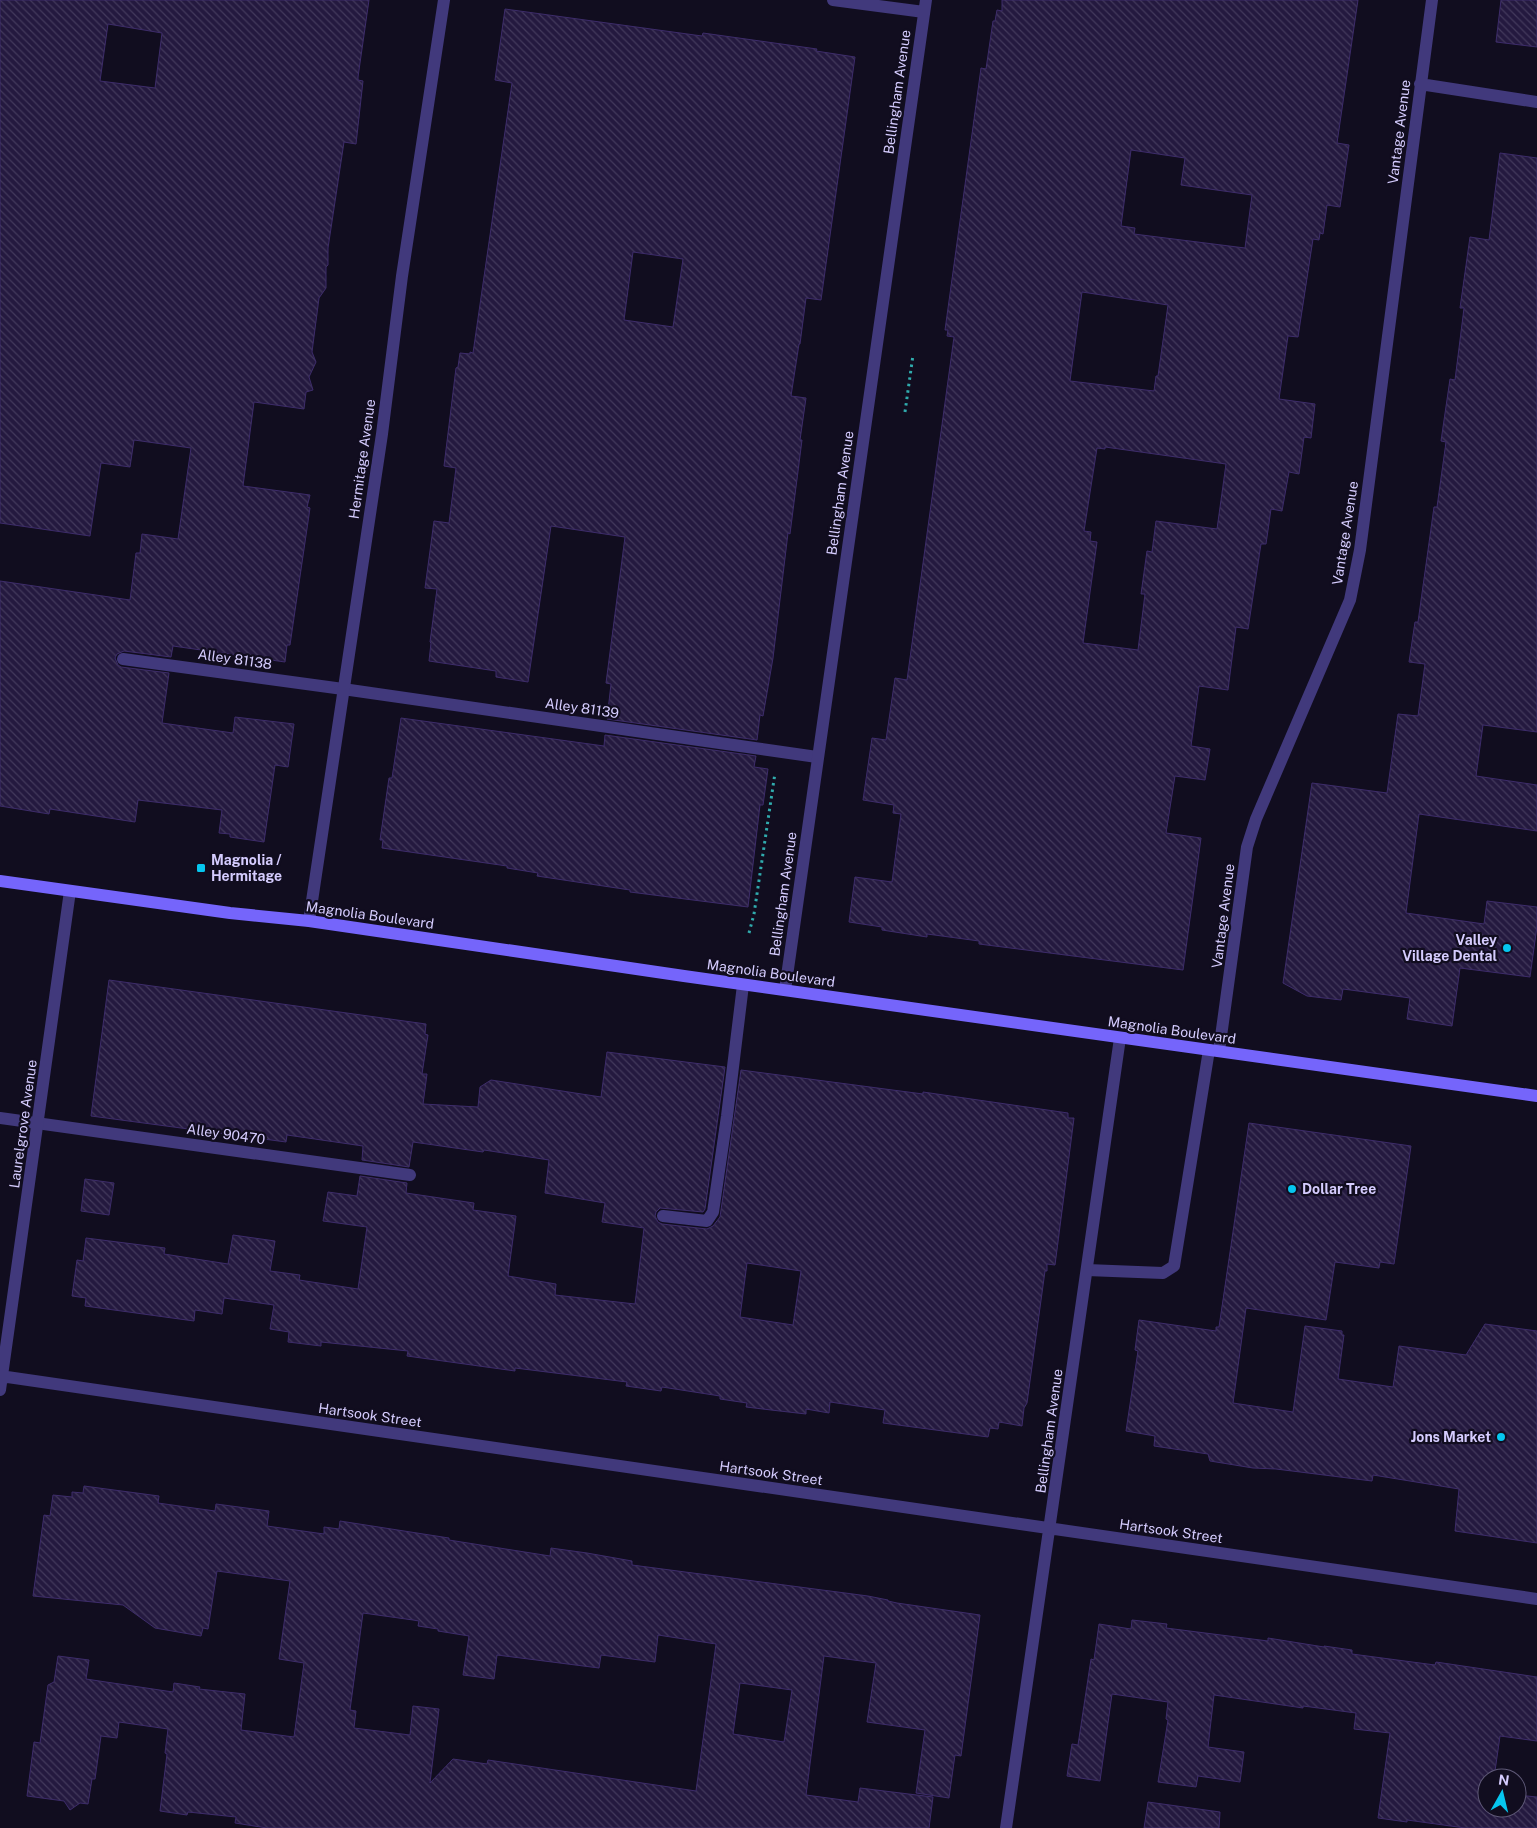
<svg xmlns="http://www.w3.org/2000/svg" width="1537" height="1828" viewBox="0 0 1537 1828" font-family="'Public Sans',sans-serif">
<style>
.building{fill:url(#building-back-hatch);stroke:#3d2c6a;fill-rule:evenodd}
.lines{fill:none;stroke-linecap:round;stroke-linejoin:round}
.path{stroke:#30abad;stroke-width:3;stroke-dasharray:2.5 4;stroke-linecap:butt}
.service{stroke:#41397c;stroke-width:12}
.minor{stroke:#41397c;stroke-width:12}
.secondary{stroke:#7565fb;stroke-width:12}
.poi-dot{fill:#06c6ef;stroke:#110d1f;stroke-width:2}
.labels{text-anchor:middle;stroke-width:4.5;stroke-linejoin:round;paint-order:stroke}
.street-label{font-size:14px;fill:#d5ccfe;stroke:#110d1f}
.poi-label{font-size:14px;font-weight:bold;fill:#d5ccfe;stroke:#110d1f;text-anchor:start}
</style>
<defs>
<pattern id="building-back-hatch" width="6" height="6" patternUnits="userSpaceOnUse" patternTransform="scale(1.25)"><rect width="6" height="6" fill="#24193f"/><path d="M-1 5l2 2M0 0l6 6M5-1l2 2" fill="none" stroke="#43395c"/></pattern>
</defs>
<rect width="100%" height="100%" fill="#110d1f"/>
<!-- building -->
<path class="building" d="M 0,0 L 369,0 L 358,77 L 358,80 L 363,81 L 356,144 L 344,142 L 328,248 L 328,265 L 326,267 L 326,288 L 319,298 L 312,352 L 316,362 L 309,377 L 313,390 L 306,392 L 304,409 L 254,402 L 243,486 L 310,495 L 307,507 L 310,508 L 290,645 L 287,645 L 285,662 L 173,646 L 171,657 L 124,651 L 117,654 L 115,658 L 118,665 L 121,667 L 169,673 L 162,723 L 233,733 L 235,717 L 294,724 L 288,767 L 275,765 L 264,842 L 230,837 L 230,834 L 219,833 L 222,810 L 138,800 L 135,822 L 50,809 L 49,814 L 0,806 L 0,581 L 130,600 L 136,553 L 140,553 L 142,534 L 178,539 L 191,448 L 134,440 L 130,467 L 101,463 L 90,536 L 0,523 ZM 108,24 L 162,33 L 155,88 L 100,81 Z
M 1002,0 L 1358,0 L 1337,143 L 1349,145 L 1341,200 L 1340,207 L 1327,205 L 1323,234 L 1320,233 L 1319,240 L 1313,239 L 1298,337 L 1288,336 L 1279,399 L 1315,404 L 1311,438 L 1304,437 L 1299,474 L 1289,472 L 1282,511 L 1271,509 L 1266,544 L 1261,544 L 1248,629 L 1236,627 L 1228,690 L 1199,686 L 1191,746 L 1210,749 L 1205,780 L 1175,776 L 1166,833 L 1201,838 L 1183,970 L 979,944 L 979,941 L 927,934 L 927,937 L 882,930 L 882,927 L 849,922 L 855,877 L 892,882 L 901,814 L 893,813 L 894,805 L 863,800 L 872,738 L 886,740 L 895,678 L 907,680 L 954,337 L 947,336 L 948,330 L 945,330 L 972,134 L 981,68 L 986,69 L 993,21 L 995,21 L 997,10 L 1002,11 ZM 1131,150 L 1185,158 L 1181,185 L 1252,195 L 1245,248 L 1134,234 L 1135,228 L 1121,226 ZM 1082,292 L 1168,305 L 1158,376 L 1156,376 L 1154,391 L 1070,381 ZM 1105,447 L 1226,464 L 1217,529 L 1156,521 L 1152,552 L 1147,551 L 1141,594 L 1145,594 L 1138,650 L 1083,643 L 1097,542 L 1090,541 L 1091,532 L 1084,531 L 1097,448 L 1105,449 Z
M 1501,0 L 1537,0 L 1537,47 L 1496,42 Z
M 505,9 L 702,36 L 703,33 L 817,49 L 816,51 L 855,57 L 821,300 L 806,298 L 800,344 L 799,344 L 791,396 L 806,398 L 800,440 L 802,440 L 790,534 L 788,533 L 773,658 L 763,716 L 760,715 L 757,740 L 607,719 L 611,684 L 606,683 L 625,537 L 551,526 L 528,682 L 496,677 L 496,671 L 429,661 L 431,643 L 430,642 L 437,589 L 425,588 L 434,521 L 449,523 L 456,468 L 444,466 L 456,368 L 458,367 L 460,353 L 470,354 L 470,352 L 473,353 L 512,83 L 495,80 ZM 633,252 L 683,259 L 673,327 L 624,320 Z
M 1500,153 L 1537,158 L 1537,732 L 1483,725 L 1476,776 L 1537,785 L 1537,831 L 1419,814 L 1406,913 L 1484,924 L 1487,901 L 1537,907 L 1537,926 L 1530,977 L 1460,968 L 1452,1026 L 1407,1019 L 1410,998 L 1343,989 L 1341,1000 L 1307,996 L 1283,983 L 1312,783 L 1387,793 L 1398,714 L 1418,716 L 1425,664 L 1409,662 L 1415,622 L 1418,622 L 1434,507 L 1437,507 L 1446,442 L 1441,441 L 1450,379 L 1455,380 L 1464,308 L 1460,308 L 1470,237 L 1489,240 Z
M 401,718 L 604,746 L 605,735 L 756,756 L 754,767 L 768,769 L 763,805 L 760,805 L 748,907 L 630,892 L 630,890 L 537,876 L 538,873 L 507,868 L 507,866 L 382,848 L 383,840 L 380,840 L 389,778 L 392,778 Z
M 109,980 L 426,1024 L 425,1034 L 428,1035 L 422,1074 L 427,1074 L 423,1104 L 478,1107 L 480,1087 L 491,1080 L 601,1097 L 607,1052 L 725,1067 L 705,1209 L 703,1212 L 660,1208 L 656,1212 L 655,1216 L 658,1222 L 662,1224 L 707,1229 L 713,1226 L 720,1217 L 741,1070 L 923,1094 L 923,1092 L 1068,1113 L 1068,1118 L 1074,1118 L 1055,1265 L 1047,1264 L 1047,1271 L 1045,1271 L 1027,1403 L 1024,1408 L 1022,1426 L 999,1422 L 998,1429 L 990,1428 L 988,1437 L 883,1423 L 885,1410 L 830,1402 L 829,1413 L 806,1409 L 806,1414 L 771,1410 L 746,1407 L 747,1403 L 720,1399 L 720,1396 L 662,1387 L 661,1391 L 626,1386 L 627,1382 L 515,1368 L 515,1371 L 407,1356 L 408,1351 L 321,1342 L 321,1346 L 288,1342 L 289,1332 L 270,1329 L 274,1305 L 224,1298 L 222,1314 L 195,1310 L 194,1321 L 85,1306 L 86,1298 L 72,1296 L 77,1260 L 83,1261 L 86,1238 L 165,1248 L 164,1254 L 228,1264 L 233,1235 L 275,1241 L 270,1271 L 300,1275 L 299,1280 L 358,1289 L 367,1227 L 323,1221 L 328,1192 L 357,1196 L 360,1176 L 407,1183 L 406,1193 L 474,1203 L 473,1210 L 516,1216 L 508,1276 L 556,1284 L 555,1295 L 635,1304 L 644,1228 L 602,1222 L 605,1203 L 545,1193 L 549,1160 L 484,1150 L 483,1152 L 413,1142 L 409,1167 L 362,1160 L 363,1146 L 287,1135 L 286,1142 L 91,1116 ZM 747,1263 L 801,1271 L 793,1325 L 740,1317 Z
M 1249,1123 L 1411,1146 L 1394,1264 L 1380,1262 L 1379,1268 L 1335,1262 L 1326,1320 L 1246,1308 L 1233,1403 L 1293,1412 L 1305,1326 L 1342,1331 L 1342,1335 L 1344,1335 L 1338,1379 L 1393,1387 L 1399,1346 L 1466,1355 L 1485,1324 L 1537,1331 L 1537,1543 L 1455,1531 L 1459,1489 L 1373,1475 L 1372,1481 L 1276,1469 L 1253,1468 L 1210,1461 L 1208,1454 L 1154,1446 L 1155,1436 L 1126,1431 L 1138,1351 L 1135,1350 L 1139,1320 L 1216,1331 L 1216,1327 L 1219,1327 Z
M 85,1179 L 114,1183 L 109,1215 L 81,1211 Z
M 84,1486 L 159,1496 L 158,1503 L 215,1511 L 216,1504 L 269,1511 L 267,1526 L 324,1534 L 324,1527 L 339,1529 L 340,1521 L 449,1538 L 449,1540 L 550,1556 L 551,1548 L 587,1553 L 632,1561 L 632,1565 L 868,1596 L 888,1600 L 888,1601 L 897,1603 L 980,1615 L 961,1756 L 955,1755 L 949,1798 L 916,1793 L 925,1730 L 867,1722 L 876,1663 L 824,1656 L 806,1795 L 858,1802 L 860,1788 L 933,1797 L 929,1828 L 267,1828 L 235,1823 L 236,1817 L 188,1812 L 187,1815 L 160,1811 L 167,1754 L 165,1753 L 168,1729 L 119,1722 L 117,1738 L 101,1736 L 95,1779 L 92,1779 L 88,1804 L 80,1803 L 70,1810 L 64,1801 L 27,1796 L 34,1742 L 40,1743 L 48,1685 L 54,1682 L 58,1656 L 89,1660 L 86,1679 L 173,1692 L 174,1683 L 200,1687 L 199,1689 L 245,1694 L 241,1730 L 294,1737 L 304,1663 L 279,1659 L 290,1581 L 217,1571 L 208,1629 L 203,1628 L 201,1636 L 155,1628 L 123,1605 L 33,1596 L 44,1515 L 50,1516 L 53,1495 L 72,1497 L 72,1492 L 83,1493 ZM 363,1613 L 413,1620 L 419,1621 L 418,1626 L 438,1629 L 438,1631 L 469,1636 L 463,1675 L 494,1679 L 497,1655 L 599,1668 L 601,1655 L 655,1662 L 658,1635 L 716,1644 L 696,1791 L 488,1760 L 487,1764 L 453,1759 L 430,1783 L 439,1709 L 413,1706 L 410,1735 L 354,1728 L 356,1711 L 350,1710 ZM 740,1683 L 792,1690 L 784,1742 L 733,1734 Z
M 1132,1620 L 1167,1624 L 1166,1628 L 1268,1641 L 1268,1638 L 1324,1647 L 1324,1646 L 1352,1650 L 1352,1654 L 1435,1665 L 1436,1662 L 1537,1677 L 1537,1741 L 1500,1736 L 1494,1778 L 1487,1778 L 1487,1808 L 1517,1808 L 1517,1795 L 1537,1797 L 1537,1828 L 1465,1828 L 1407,1820 L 1407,1822 L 1378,1818 L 1390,1733 L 1354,1729 L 1356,1713 L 1303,1706 L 1303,1708 L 1214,1695 L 1208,1747 L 1244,1752 L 1240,1782 L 1198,1776 L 1196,1787 L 1158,1782 L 1168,1720 L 1166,1719 L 1168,1702 L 1112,1694 L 1100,1781 L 1067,1776 L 1072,1744 L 1078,1745 L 1091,1659 L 1094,1660 L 1099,1624 L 1131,1629 Z
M 1148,1802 L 1220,1812 L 1219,1828 L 1144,1828 Z"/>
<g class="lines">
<!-- path -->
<path class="path" d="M 905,412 L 913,355
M 749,933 L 754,914 L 775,773"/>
<!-- service -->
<path class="service" d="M 123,659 L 343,689 L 817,757
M 0,1118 L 410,1175
M 663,1216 L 707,1221 L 713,1212 L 727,1116 L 743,985
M 1087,1270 L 1163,1273 L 1174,1266 L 1209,1050"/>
<!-- minor -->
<path class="minor" d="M 833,0 L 924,12
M 1420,84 L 1537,102
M 309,921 L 382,434 L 402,276 L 444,0
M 785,990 L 926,0
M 1219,1051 L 1247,847 L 1256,819 L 1350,600 L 1360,550 L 1432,0
M 0,1376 L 1537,1599
M 0,1390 L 70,891
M 1006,1828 L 1120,1038"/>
<!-- secondary -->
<path class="secondary" d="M 0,881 L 230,913 L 309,921 L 684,976 L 1537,1096"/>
</g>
<!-- markers -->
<g class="poi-dot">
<rect x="196" y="863" width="10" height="10" rx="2.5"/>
<circle cx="1507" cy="948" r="5"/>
<circle cx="1292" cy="1189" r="5"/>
<circle cx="1501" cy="1437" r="5"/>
</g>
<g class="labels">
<!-- street labels -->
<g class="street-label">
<text transform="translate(897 92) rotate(-82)" y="5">Bellingham Avenue</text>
<text transform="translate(1399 132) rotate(-83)" y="5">Vantage Avenue</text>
<text transform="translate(362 459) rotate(-82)" y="5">Hermitage Avenue</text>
<text transform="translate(840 493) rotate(-82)" y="5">Bellingham Avenue</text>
<text transform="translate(1345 533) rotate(-81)" y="5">Vantage Avenue</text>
<text transform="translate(235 659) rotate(8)" y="5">Alley 81138</text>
<text transform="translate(582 708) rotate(8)" y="5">Alley 81139</text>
<text transform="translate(783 894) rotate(-82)" y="5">Bellingham Avenue</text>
<text transform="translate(370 915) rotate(8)" y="5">Magnolia Boulevard</text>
<text transform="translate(1223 916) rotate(-83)" y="5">Vantage Avenue</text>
<text transform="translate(771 973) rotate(8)" y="5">Magnolia Boulevard</text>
<text transform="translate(1172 1030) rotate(8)" y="5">Magnolia Boulevard</text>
<text transform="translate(23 1124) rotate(-82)" y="5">Laurelgrove Avenue</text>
<text transform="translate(226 1134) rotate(8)" y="5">Alley 90470</text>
<text transform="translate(370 1415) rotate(8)" y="5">Hartsook Street</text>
<text transform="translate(1049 1431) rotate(-82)" y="5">Bellingham Avenue</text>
<text transform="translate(771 1473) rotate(8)" y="5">Hartsook Street</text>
<text transform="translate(1171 1531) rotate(8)" y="5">Hartsook Street</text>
</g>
<!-- poi labels -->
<g class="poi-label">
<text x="211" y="865">Magnolia /<tspan x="211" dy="16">Hermitage</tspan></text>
<text x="1497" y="945" text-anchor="end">Valley<tspan x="1497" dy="16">Village Dental</tspan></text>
<text x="1302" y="1194">Dollar Tree</text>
<text x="1491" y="1442" text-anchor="end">Jons Market</text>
</g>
</g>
<!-- north arrow -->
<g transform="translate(1502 1793) rotate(8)"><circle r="24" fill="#110d1f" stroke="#5f5978"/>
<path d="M0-4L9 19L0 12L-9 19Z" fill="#06c6ef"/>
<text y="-8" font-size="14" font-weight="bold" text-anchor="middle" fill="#d5ccfe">N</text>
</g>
</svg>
